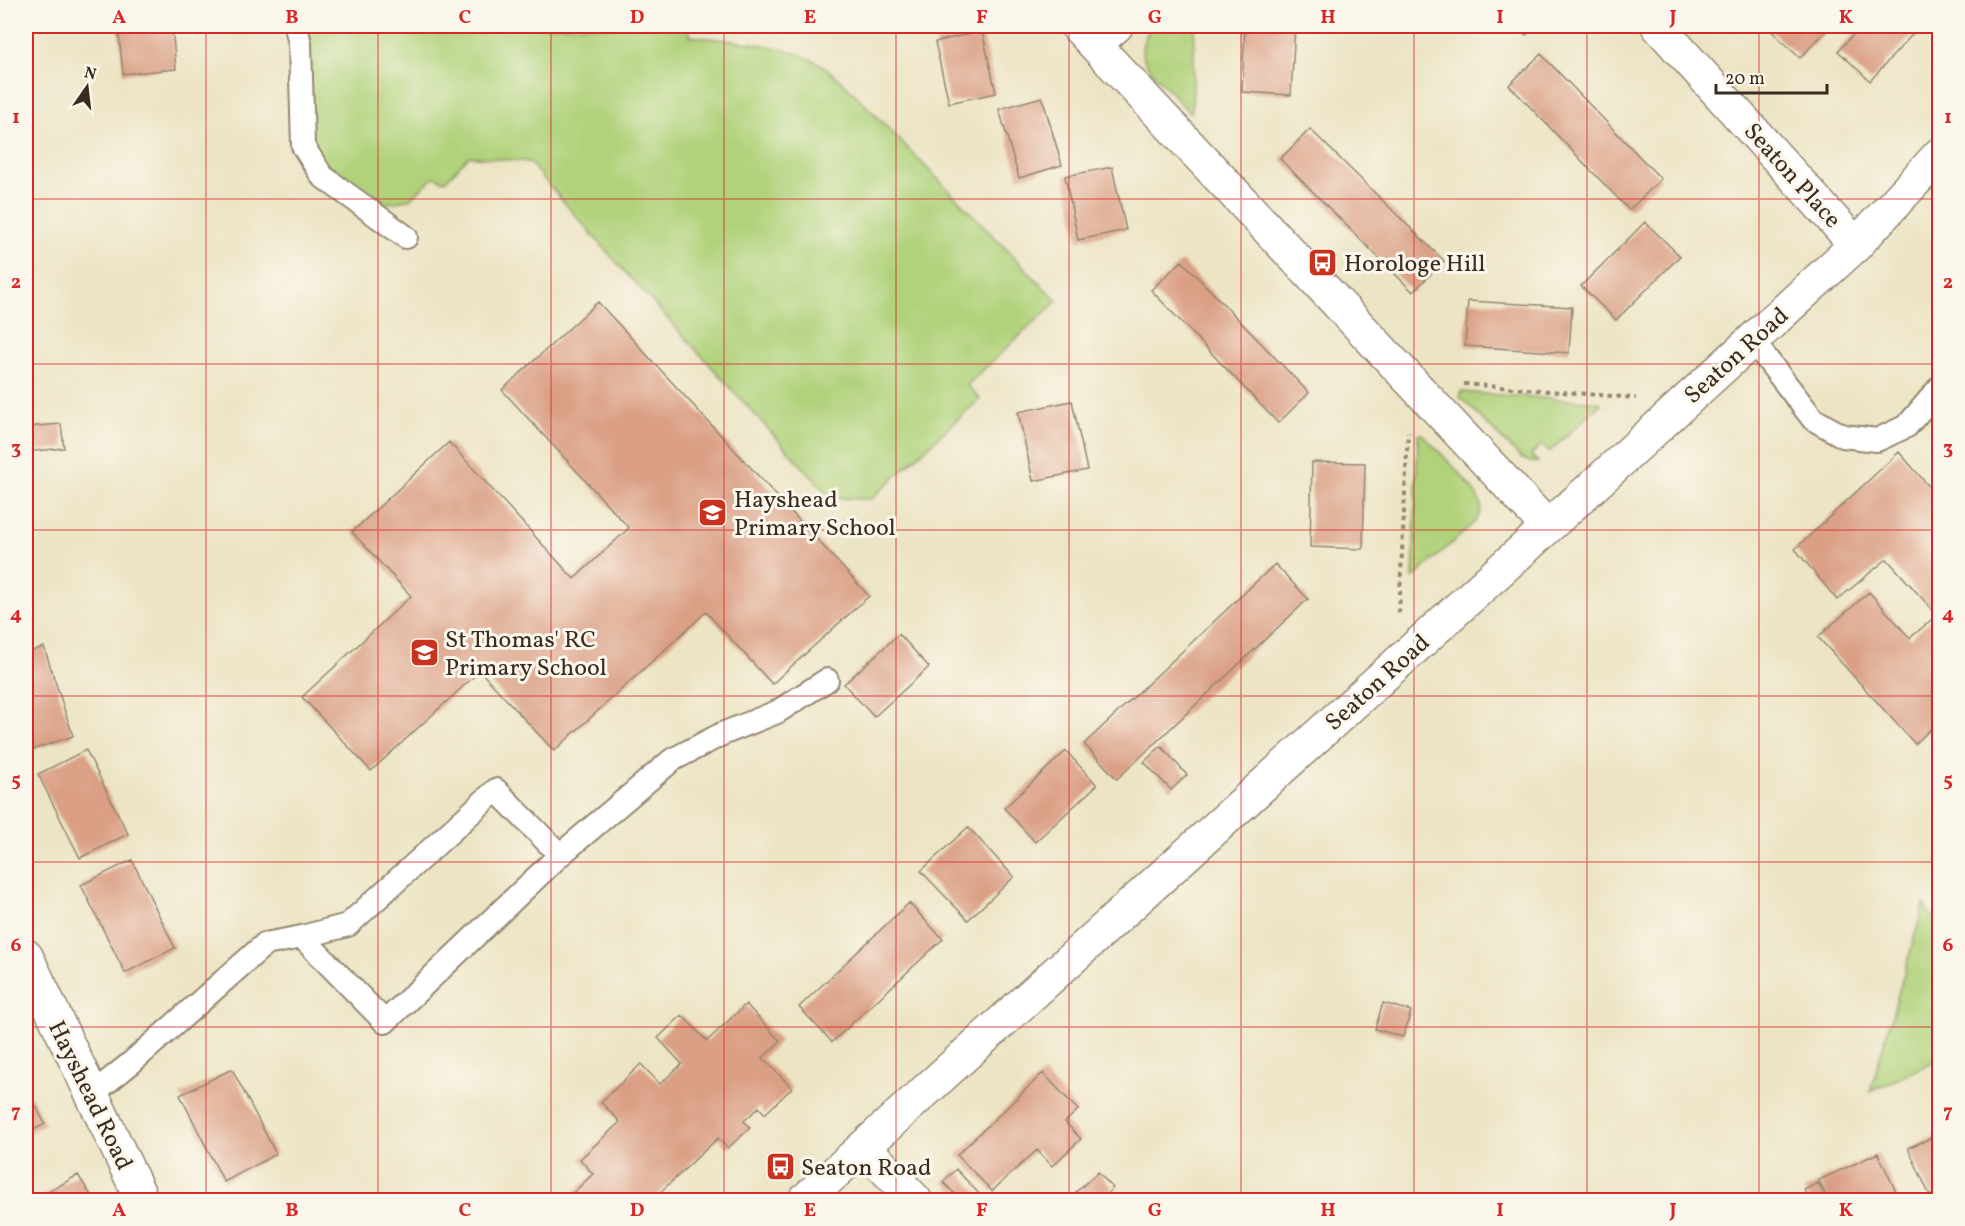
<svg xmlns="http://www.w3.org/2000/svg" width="1965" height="1226" viewBox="0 0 1965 1226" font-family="Vollkorn,serif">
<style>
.green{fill:#b0d27a;stroke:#767e4c;stroke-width:1.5}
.building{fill:#da9f84}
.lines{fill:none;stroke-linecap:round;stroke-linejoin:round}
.service-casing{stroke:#948771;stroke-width:26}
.minor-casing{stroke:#948771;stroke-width:36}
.tertiary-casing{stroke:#948771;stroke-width:36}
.path{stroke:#948771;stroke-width:4;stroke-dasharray:4.5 4.5;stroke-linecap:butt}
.service{stroke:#fff;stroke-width:22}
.minor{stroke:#fff;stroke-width:33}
.tertiary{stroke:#fff;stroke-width:33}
.grid{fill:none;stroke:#d62828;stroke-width:1.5;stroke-opacity:0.55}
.labels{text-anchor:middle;stroke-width:6;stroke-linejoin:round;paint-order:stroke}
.street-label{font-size:24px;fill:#3b2a1e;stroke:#fbf7ec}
.poi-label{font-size:24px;fill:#3b2a1e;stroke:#fbf7ec;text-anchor:start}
.neatline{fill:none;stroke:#d62828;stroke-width:2}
.grid-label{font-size:20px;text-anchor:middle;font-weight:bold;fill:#d62828}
</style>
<rect width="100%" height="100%" fill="#fbf7ec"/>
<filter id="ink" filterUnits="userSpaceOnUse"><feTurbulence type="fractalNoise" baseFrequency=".0167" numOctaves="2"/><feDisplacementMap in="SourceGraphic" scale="12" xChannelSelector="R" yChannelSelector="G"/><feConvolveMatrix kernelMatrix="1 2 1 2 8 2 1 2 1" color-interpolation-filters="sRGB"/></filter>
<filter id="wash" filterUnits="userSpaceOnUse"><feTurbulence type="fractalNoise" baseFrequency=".008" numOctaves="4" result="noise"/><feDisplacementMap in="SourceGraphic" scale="24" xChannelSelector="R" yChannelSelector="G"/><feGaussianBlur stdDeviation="1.35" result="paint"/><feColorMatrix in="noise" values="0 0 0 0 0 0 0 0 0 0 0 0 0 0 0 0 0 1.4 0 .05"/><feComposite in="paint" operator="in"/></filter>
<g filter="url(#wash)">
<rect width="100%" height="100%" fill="#ece4c4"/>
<!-- green -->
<path class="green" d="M 300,26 L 690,26 L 690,36 C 731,41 785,43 820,64 C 829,70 838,78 846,85 L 1057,301 L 967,385 L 980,399 L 871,499 L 831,498 L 617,263 L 529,162 L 469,156 L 445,181 L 434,177 L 408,200 L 388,203 L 374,201 L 356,190 L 347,179 L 327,171 L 309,149 Z
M 1152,26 L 1195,26 L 1192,112 L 1189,112 C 1180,103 1172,93 1163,84 C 1144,64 1133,51 1152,26 Z
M 1461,392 L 1599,402 L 1601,404 L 1549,452 L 1541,445 L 1531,455 L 1538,462 L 1531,462 L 1521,458 L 1460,397 Z
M 1422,434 C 1435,448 1475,486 1480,502 C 1483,510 1479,517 1474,523 L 1413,578 L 1418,435 Z
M 1924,904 L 1939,929 L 1939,1059 L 1870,1092 Z"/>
<g id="blocks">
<!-- building -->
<path class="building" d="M 118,26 L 172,26 L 176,69 L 123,74 Z
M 1245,26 L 1295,26 L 1291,95 L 1242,92 Z
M 1517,26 L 1536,26 L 1526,35 Z
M 1766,26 L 1821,26 L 1826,31 L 1800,58 Z
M 1861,26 L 1920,26 L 1870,81 L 1838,51 Z
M 982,31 L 996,93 L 949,103 L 935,42 Z
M 1541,54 L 1661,179 L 1629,210 L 1509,85 Z
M 1042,97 L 1062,165 L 1019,178 L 999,109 Z
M 1310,129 L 1444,261 L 1413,292 L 1280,159 Z
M 1112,167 L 1126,230 L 1078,240 L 1065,176 Z
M 1645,222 L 1680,256 L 1616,320 L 1581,286 Z
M 1182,261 L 1309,393 L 1278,423 L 1151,290 Z
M 1468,301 L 1572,307 L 1569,353 L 1465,346 Z
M 598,302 L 869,596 L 772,684 L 706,612 L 554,751 L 480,671 L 371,771 L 302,697 L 411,596 L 352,532 L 449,442 L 574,579 L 629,528 L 502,390 Z
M 1072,401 L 1087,470 L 1033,481 L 1018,412 Z
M 61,424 L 64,448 L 26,452 L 26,427 Z
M 1899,452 L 1940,499 L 1940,505 L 1937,508 L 1940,511 L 1940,720 L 1915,744 L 1818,637 L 1869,592 L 1910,638 L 1937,615 L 1887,559 L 1837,600 L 1795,549 Z
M 1312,462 L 1365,463 L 1363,549 L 1310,547 Z
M 1275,564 L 1308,599 L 1117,779 L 1084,744 Z
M 899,634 L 929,667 L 874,717 L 844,684 Z
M 44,647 L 73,736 L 26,752 L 26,653 Z
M 1161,746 L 1187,775 L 1171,790 L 1144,762 Z
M 86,750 L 128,834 L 80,858 L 38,774 Z
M 1066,751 L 1097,785 L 1035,842 L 1004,808 Z
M 968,827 L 1014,877 L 968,920 L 921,871 Z
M 132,860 L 175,948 L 125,973 L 81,885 Z
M 909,903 L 943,939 L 832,1042 L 799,1007 Z
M 1383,1003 L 1411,1011 L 1403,1037 L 1375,1029 Z
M 746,1004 L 780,1041 L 763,1058 L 792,1088 L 765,1114 L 759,1107 L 744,1121 L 750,1128 L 728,1148 L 718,1138 L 652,1200 L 565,1200 L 593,1174 L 580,1159 L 620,1122 L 601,1102 L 641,1064 L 660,1084 L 682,1064 L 658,1038 L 682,1015 L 707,1041 Z
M 232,1069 L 276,1154 L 224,1182 L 180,1095 Z
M 1043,1073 L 1078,1110 L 1065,1122 L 1081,1139 L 1052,1166 L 1037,1150 L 992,1191 L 957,1155 Z
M 31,1096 L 45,1124 L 26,1134 L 26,1099 Z
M 1940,1134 L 1940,1191 L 1930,1196 L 1908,1148 Z
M 1878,1153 L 1900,1200 L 1828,1200 L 1819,1180 Z
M 956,1169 L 983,1198 L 980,1200 L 961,1200 L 943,1182 Z
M 1098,1172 L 1113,1188 L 1106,1195 L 1111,1200 L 1067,1200 Z
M 78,1175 L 94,1200 L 34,1200 Z
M 1818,1183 L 1826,1200 L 1809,1200 L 1804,1190 Z"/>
</g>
</g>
<g filter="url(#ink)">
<use href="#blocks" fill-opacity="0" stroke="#948771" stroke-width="1.5"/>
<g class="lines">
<defs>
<path id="service" d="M 296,26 L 300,44 L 303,146 L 322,176 L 406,237
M 1752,340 L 1813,419 L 1843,436 L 1877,440 L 1907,426 L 1940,387
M 560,855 L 672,760 L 722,734 L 777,712 L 827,680
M 91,1095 L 131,1063 L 265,944 L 302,937 L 348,925 L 496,790 L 560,855 L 385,1022 L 302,937"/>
<path id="minor" d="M 1077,26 L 1547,526
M 1658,26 L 1856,245
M 1095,44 L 1116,26
M 26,956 L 142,1200
M 864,1147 L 915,1200"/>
<path id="tertiary" d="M 805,1200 L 1602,478 L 1856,245 L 1940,154"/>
</defs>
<!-- service casing -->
<use href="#service" class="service-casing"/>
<!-- minor casing -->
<use href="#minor" class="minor-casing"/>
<!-- tertiary casing -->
<use href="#tertiary" class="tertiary-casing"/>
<!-- path -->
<path class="path" d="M 1464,384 L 1636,398
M 1399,613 L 1408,432"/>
<!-- service -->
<use href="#service" class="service"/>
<!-- minor -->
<use href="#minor" class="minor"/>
<!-- tertiary -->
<use href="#tertiary" class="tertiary"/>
</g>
</g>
<!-- grid -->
<path class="grid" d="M 206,26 L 206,1200M 378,26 L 378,1200M 551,26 L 551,1200M 724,26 L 724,1200M 896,26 L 896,1200M 1069,26 L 1069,1200M 1241,26 L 1241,1200M 1414,26 L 1414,1200M 1587,26 L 1587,1200M 1759,26 L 1759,1200M 26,199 L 1940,199M 26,364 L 1940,364M 26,530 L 1940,530M 26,696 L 1940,696M 26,862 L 1940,862M 26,1027 L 1940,1027"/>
<!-- icons -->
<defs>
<symbol id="bus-square" viewBox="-11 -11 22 22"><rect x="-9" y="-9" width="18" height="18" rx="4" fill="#c8321e" stroke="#fbf7ec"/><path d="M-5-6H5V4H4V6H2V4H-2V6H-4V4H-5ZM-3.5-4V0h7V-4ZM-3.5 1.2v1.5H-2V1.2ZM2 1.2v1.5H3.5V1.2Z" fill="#fff"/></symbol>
<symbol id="school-square" viewBox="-11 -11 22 22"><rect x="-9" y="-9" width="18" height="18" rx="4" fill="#c8321e" stroke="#fbf7ec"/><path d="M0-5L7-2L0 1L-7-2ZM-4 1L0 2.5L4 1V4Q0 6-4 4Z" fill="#fff"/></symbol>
</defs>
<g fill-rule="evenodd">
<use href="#bus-square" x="1306" y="246" width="33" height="33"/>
<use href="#school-square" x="696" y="496" width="33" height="33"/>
<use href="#school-square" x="408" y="636" width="33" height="33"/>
<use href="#bus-square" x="764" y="1150" width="33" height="33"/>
</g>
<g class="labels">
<!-- street labels -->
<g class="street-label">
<text transform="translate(1793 175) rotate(48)" y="8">Seaton Place</text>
<text transform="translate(1736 355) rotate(-42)" y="8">Seaton Road</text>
<text transform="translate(1377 682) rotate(-42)" y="8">Seaton Road</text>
<text transform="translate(91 1095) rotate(64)" y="8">Hayshead Road</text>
</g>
<!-- poi labels -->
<g class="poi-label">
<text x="1344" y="271">Horologe Hill</text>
<text x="734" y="507">Hayshead<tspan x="734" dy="28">Primary School</tspan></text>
<text x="445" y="647">St Thomas' RC<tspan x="445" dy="28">Primary School</tspan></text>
<text x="801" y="1175">Seaton Road</text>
</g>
</g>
<!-- margin -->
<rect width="1965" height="1226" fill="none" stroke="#fbf7ec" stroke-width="66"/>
<!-- north arrow -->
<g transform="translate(87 87) rotate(14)" stroke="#fbf7ec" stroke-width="4.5" paint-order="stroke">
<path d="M0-4.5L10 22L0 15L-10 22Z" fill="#3b2a1e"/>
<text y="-9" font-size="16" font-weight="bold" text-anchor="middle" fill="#3b2a1e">N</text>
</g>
<!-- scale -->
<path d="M1716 84v9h111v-9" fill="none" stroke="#3b2a1e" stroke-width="3"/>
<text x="1725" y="84" font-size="18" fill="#3b2a1e" stroke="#fbf7ec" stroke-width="4.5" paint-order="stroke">20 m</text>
<rect x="33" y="33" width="1899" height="1160" class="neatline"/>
<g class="grid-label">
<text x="119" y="23">A</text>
<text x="292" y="23">B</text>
<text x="465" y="23">C</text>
<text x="637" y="23">D</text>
<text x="810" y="23">E</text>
<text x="982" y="23">F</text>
<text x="1155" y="23">G</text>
<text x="1328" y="23">H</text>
<text x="1500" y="23">I</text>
<text x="1673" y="23">J</text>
<text x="1846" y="23">K</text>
<text x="16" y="123">1</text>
<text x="1948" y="123">1</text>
<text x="16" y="288">2</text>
<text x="1948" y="288">2</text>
<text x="16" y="454">3</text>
<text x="1948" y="454">3</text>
<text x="16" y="620">4</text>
<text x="1948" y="620">4</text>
<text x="16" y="786">5</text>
<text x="1948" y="786">5</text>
<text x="16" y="951">6</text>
<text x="1948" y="951">6</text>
<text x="16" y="1117">7</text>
<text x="1948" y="1117">7</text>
<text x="119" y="1216">A</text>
<text x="292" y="1216">B</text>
<text x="465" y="1216">C</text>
<text x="637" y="1216">D</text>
<text x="810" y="1216">E</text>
<text x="982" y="1216">F</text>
<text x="1155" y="1216">G</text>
<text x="1328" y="1216">H</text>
<text x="1500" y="1216">I</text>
<text x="1673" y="1216">J</text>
<text x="1846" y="1216">K</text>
</g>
</svg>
